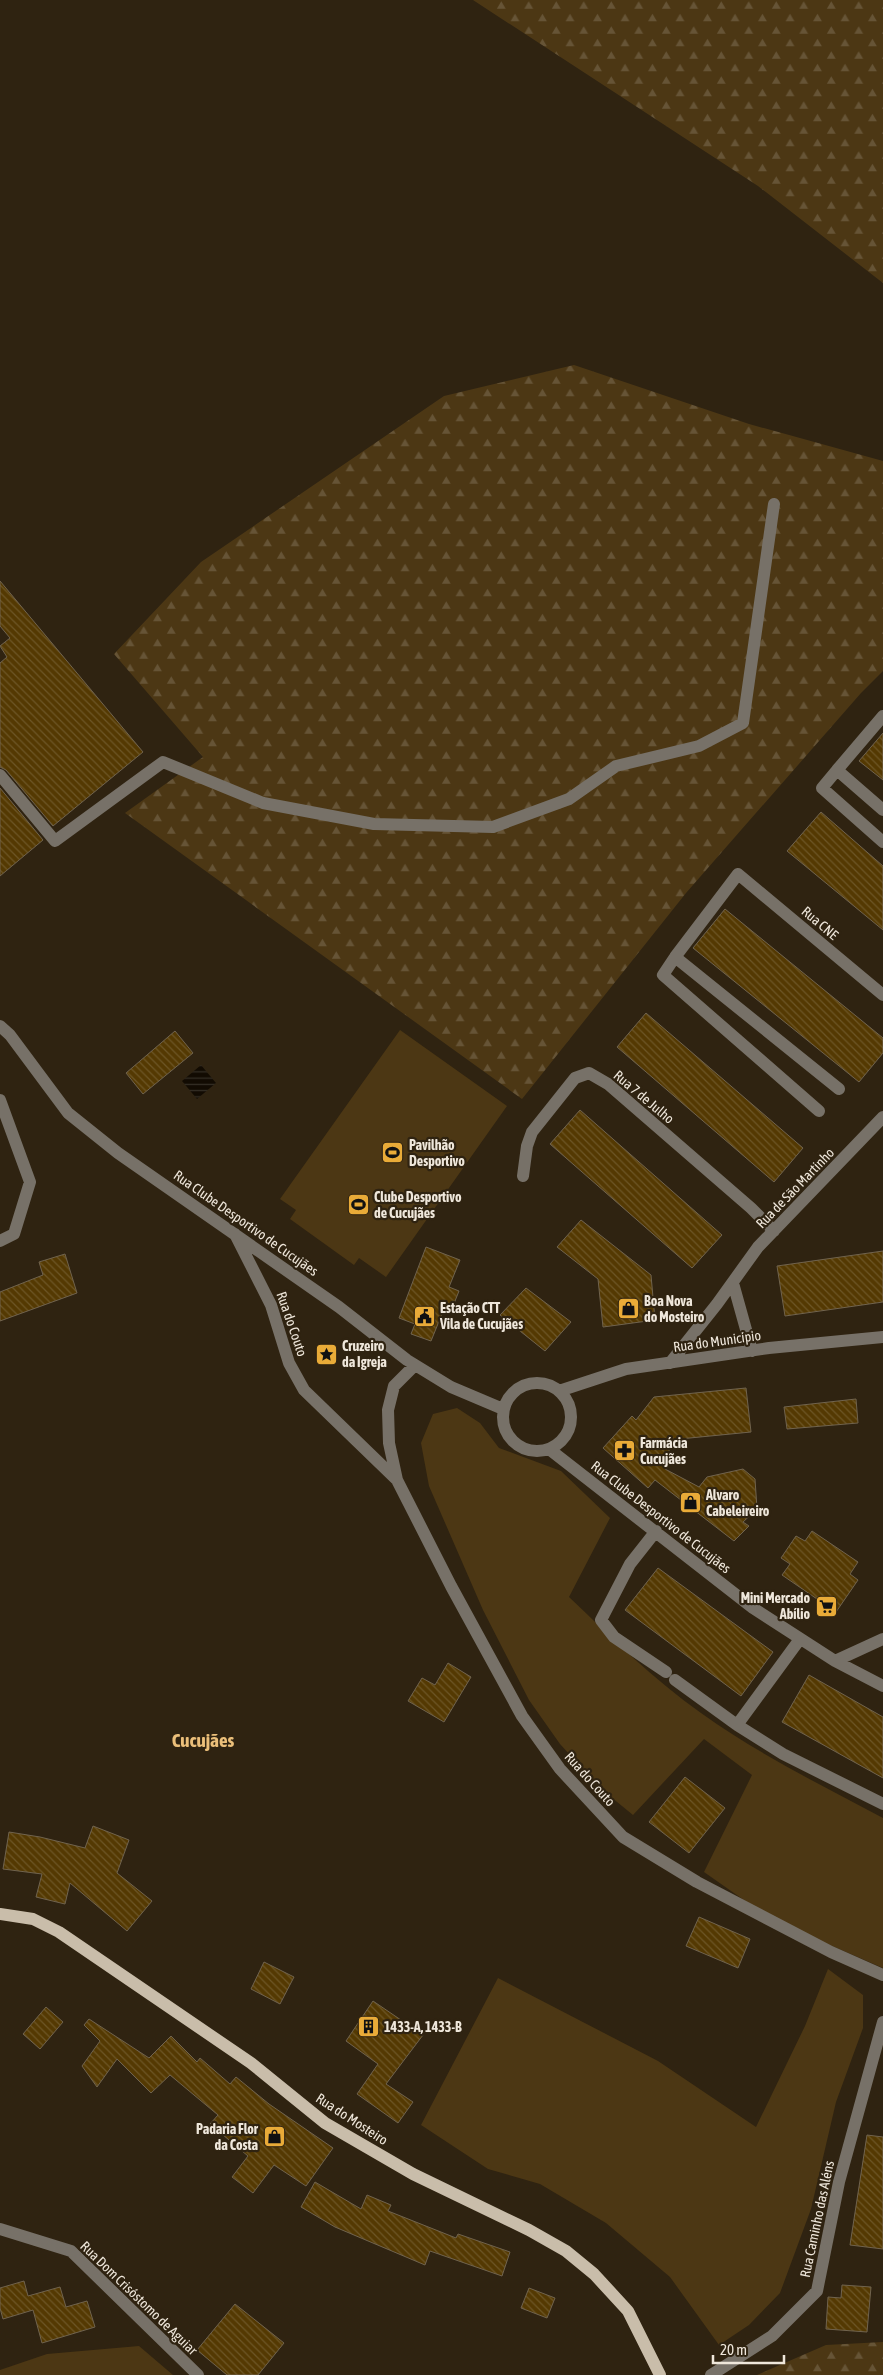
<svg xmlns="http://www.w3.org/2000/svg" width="883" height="2375" viewBox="0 0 883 2375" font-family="'Asap Condensed',sans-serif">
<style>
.green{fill:#4c3714}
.forest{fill:url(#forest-firs)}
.water{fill:url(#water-rules)}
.building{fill:url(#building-back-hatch);stroke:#70634e}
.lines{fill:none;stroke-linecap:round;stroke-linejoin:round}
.minor{stroke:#777168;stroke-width:12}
.major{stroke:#c9bdaa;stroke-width:12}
.labels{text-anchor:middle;stroke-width:4.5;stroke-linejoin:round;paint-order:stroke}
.street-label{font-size:14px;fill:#efe7db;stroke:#2f2311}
.poi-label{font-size:14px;font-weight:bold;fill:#efe7db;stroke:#2f2311;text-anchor:start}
.district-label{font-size:19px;font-weight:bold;fill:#ebbf7a;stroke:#2f2311}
</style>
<defs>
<pattern id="forest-firs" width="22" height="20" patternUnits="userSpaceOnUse" patternTransform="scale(1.25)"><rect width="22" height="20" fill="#4c3714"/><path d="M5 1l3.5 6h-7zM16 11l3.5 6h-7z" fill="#665436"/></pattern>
<pattern id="water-rules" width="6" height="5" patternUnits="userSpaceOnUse" patternTransform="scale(1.25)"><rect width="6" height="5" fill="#120b02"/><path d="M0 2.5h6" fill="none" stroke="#352f26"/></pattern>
<pattern id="building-back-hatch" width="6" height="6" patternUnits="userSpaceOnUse" patternTransform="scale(1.25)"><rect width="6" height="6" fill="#543902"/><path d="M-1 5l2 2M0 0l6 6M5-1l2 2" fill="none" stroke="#6d5626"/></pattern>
</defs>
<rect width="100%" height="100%" fill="#2f2311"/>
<!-- green -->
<path class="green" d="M 400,1030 L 507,1106 L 386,1277 L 359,1258 L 354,1265 L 290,1219 L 296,1210 L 280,1199 Z
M 457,1408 L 480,1423 L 499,1448 L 561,1471 L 610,1518 L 569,1597 C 612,1638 653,1679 701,1713 C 758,1754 821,1785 883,1818 L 883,1968 L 823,1942 L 751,1905 L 704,1872 L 752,1775 L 704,1739 L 633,1815 L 600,1788 L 560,1744 L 529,1700 L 483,1610 L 429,1486 L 421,1443 L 433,1414 Z
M 828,1969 L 863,1995 L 863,2028 L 836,2102 L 811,2209 L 780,2293 L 749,2325 L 719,2345 L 670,2277 L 606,2223 L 540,2184 L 488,2169 L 421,2125 L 498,1978 L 658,2061 L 756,2127 L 805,2026 Z
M 139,2346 L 173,2375 L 0,2375 L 0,2370 L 47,2354 Z"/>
<!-- forest -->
<path class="forest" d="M 473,0 L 883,0 L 883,283 L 758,186 Z
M 574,365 L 749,424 L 883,461 L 883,671 L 861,693 L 686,893 L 522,1099 L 125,813 L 203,757 L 114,654 L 201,562 L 444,396 Z
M 883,2342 L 883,2375 L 757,2375 L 826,2345 Z"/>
<!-- water -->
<path class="water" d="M 201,1065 L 216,1083 L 197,1099 L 182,1081 Z"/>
<!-- building -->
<path class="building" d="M 0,581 L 143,752 L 53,826 L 6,770 L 0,767 L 0,663 L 7,657 L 0,646 L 10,638 L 0,626 Z
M 883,733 L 883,780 L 859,761 Z
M 0,788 L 43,840 L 0,876 Z
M 821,812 L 883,866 L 883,930 L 787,851 Z
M 725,909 L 883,1038 L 883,1053 L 859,1082 L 693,948 Z
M 646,1013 L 803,1148 L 774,1182 L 617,1047 Z
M 175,1031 L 193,1053 L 143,1094 L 126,1073 Z
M 580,1110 L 722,1235 L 692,1268 L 550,1144 Z
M 581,1220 L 651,1275 L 655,1320 L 603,1327 L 598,1279 L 557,1247 Z
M 426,1247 L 460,1260 L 449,1287 L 459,1291 L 451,1311 L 444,1309 L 431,1341 L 411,1334 L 415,1324 L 399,1318 Z
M 883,1251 L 883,1302 L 785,1316 L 777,1266 Z
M 65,1254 L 77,1293 L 0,1321 L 0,1292 L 43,1275 L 39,1262 Z
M 526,1288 L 571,1322 L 545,1351 L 500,1315 Z
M 746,1388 L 751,1432 L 659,1441 L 676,1457 L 665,1469 L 699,1487 L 707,1477 L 743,1469 L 755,1479 L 757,1509 L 743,1522 L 749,1526 L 734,1541 L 655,1480 L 648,1488 L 603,1448 L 632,1416 L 636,1420 L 654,1397 Z
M 856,1399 L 858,1423 L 787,1429 L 784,1407 Z
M 812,1531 L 858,1562 L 850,1574 L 858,1580 L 836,1612 L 782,1575 L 790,1564 L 781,1558 L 796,1536 L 805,1541 Z
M 658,1568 L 773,1652 L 741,1696 L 625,1610 Z
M 448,1663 L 471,1677 L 444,1722 L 408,1701 L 422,1678 L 435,1685 Z
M 809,1675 L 883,1717 L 883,1778 L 782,1722 Z
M 685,1777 L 725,1808 L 689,1853 L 649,1822 Z
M 93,1826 L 129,1840 L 117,1873 L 152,1901 L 127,1931 L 70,1883 L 65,1904 L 36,1897 L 42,1874 L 3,1869 L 9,1832 L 40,1837 L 85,1848 Z
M 699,1917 L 750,1939 L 738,1968 L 686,1946 Z
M 264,1962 L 294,1977 L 280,2004 L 251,1989 Z
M 373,2001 L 423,2035 L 386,2084 L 413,2102 L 398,2123 L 357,2094 L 378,2064 L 346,2041 Z
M 46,2007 L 63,2022 L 40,2049 L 23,2034 Z
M 89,2019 L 149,2058 L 171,2036 L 197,2062 L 200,2058 L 230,2084 L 236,2077 L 269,2104 L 333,2148 L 306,2186 L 274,2165 L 253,2193 L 232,2177 L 248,2156 L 210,2124 L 218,2115 L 170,2075 L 151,2093 L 117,2059 L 97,2087 L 82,2066 L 100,2041 L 84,2025 Z
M 867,2135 L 883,2137 L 883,2249 L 850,2245 Z
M 315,2182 L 361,2209 L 367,2195 L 391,2205 L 388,2211 L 456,2238 L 458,2234 L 510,2252 L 502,2276 L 430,2251 L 425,2265 L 335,2227 L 301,2207 Z
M 24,2281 L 28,2296 L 60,2287 L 66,2307 L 87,2301 L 95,2327 L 42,2343 L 33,2310 L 3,2319 L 0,2308 L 0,2288 Z
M 842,2285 L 871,2287 L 867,2332 L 826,2329 L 828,2297 L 841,2298 Z
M 529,2288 L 555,2298 L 547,2318 L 521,2308 Z
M 235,2304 L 284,2343 L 258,2375 L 227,2375 L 197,2350 Z"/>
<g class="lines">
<!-- minor -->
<path class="minor" d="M 883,716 L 837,770 L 883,810
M 837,770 L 822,788 L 883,842
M 0,775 L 55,841 L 163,762 L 263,803 L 374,824 L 493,827 L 569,799 L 616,766 L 699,746 L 743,723 L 774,504
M 675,957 L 663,975 L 819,1111
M 0,1026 L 10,1035 L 68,1113 L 118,1153 L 339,1307 L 407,1360 L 451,1387 L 503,1409
M 839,1089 L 675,957 L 738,874 L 883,995
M 0,1100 L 30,1182 L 14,1234 L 0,1241
M 523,1176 L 527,1146 L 532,1132 L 575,1078 L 589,1073 L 608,1084 L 751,1208 L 774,1231
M 235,1234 L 271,1305 L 289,1363 L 304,1390 L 397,1480
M 733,1283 L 752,1351
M 670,1363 L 717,1304 L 758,1247 L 883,1117
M 415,1365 L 394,1386 L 388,1410 L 389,1443 L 397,1480 L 451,1586 L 522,1716 L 560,1769 L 623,1837 L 697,1882 L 831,1952 L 883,1975
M503 1417a34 34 0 1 1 68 0a34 34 0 1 1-68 0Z
M 559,1391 L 626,1369 L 769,1348 L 883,1337
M 549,1449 L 753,1608 L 835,1661 L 883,1686
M 656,1531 L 630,1564 L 601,1620 L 614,1637 L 666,1672
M 835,1661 L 883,1639
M 675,1680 L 737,1725 L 800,1639
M 737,1725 L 783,1754 L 883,1804
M 0,2229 L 71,2251 L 198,2375
M 711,2375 L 772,2336 L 817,2291 L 839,2182 L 883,2022"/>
<!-- major -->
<path class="major" d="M 0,1914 L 33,1919 L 59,1932 L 251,2063 L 325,2123 L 413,2174 L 529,2230 L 566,2251 L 594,2274 L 628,2311 L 660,2375"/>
</g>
<!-- icons -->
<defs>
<symbol id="stadium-square" viewBox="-11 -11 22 22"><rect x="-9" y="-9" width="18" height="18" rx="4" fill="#e9ab38" stroke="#2f2311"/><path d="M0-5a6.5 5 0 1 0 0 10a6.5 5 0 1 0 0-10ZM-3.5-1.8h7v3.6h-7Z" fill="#111"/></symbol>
<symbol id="shop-square" viewBox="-11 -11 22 22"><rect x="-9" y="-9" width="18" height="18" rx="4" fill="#e9ab38" stroke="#2f2311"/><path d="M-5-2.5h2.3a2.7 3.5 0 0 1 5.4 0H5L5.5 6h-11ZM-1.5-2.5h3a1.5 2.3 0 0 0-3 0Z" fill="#111"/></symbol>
<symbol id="civic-square" viewBox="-11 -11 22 22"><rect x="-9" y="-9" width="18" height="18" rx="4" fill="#e9ab38" stroke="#2f2311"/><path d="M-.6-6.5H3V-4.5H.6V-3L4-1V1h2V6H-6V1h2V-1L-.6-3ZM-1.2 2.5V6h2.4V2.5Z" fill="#111"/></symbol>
<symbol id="sight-square" viewBox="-11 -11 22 22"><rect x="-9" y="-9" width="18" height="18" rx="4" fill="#e9ab38" stroke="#2f2311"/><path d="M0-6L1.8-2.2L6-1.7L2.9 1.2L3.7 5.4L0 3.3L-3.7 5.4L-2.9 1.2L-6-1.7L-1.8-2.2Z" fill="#111"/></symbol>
<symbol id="pharmacy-square" viewBox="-11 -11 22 22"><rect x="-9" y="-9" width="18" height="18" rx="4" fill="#e9ab38" stroke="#2f2311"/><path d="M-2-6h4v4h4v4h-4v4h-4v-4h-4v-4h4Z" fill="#111"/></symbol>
<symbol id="supermarket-square" viewBox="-11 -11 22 22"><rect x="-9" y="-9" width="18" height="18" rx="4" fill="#e9ab38" stroke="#2f2311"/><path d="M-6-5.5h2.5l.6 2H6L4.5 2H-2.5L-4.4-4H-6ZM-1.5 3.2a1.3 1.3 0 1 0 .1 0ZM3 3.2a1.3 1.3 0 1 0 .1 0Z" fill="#111"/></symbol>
<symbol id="building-square" viewBox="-11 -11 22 22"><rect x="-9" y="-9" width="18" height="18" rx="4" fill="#e9ab38" stroke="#2f2311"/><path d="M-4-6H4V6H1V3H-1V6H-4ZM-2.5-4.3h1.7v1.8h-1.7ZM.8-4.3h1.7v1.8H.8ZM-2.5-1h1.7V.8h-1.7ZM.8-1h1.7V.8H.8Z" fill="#111"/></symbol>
</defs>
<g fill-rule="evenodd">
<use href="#stadium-square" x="380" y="1140" width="25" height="25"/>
<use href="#stadium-square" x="346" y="1192" width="25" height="25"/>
<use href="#shop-square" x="616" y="1296" width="25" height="25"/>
<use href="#civic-square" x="412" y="1304" width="25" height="25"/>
<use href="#sight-square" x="314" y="1342" width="25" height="25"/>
<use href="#pharmacy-square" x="612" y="1438" width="25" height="25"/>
<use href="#shop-square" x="678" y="1490" width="25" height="25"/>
<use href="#supermarket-square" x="814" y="1594" width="25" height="25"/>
<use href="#building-square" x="356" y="2014" width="25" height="25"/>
<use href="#shop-square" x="262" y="2124" width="25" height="25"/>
</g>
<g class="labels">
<!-- street labels -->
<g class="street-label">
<text transform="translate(820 923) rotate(40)" y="5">Rua CNE</text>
<text transform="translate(644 1097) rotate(40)" y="5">Rua 7 de Julho</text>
<text transform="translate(795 1188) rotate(-46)" y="5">Rua de São Martinho</text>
<text transform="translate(246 1223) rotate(35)" y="5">Rua Clube Desportivo de Cucujães</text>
<text transform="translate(292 1324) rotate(71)" y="5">Rua do Couto</text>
<text transform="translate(717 1341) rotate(-8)" y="5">Rua do Município</text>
<text transform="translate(661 1517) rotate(38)" y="5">Rua Clube Desportivo de Cucujães</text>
<text transform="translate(590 1779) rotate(48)" y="5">Rua do Couto</text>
<text transform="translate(352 2119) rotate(33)" y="5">Rua do Mosteiro</text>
<text transform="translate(817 2219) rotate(-78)" y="5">Rua Caminho das Aléns</text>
<text transform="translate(139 2298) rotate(44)" y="5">Rua Dom Crisóstomo de Aguiar</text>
</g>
<!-- poi labels -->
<g class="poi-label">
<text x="409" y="1150">Pavilhão<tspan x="409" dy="16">Desportivo</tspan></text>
<text x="374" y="1202">Clube Desportivo<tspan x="374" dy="16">de Cucujães</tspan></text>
<text x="644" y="1306">Boa Nova<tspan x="644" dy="16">do Mosteiro</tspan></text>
<text x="440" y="1313">Estação CTT<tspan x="440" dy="16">Vila de Cucujães</tspan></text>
<text x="342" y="1351">Cruzeiro<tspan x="342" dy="16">da Igreja</tspan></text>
<text x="640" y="1448">Farmácia<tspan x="640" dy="16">Cucujães</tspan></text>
<text x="706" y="1500">Alvaro<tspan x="706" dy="16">Cabeleireiro</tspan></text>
<text x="810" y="1603" text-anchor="end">Mini Mercado<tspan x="810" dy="16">Abílio</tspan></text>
<text x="384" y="2032">1433-A, 1433-B</text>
<text x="258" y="2134" text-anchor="end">Padaria Flor<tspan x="258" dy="16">da Costa</tspan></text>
</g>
<!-- district labels -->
<g class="district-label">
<text x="203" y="1747">Cucujães</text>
</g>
</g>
<!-- scale -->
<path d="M713 2355v8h71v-8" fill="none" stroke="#efe7db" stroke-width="2.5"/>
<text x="720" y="2355" font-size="15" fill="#efe7db" stroke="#2f2311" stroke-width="4" paint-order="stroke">20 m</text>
</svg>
